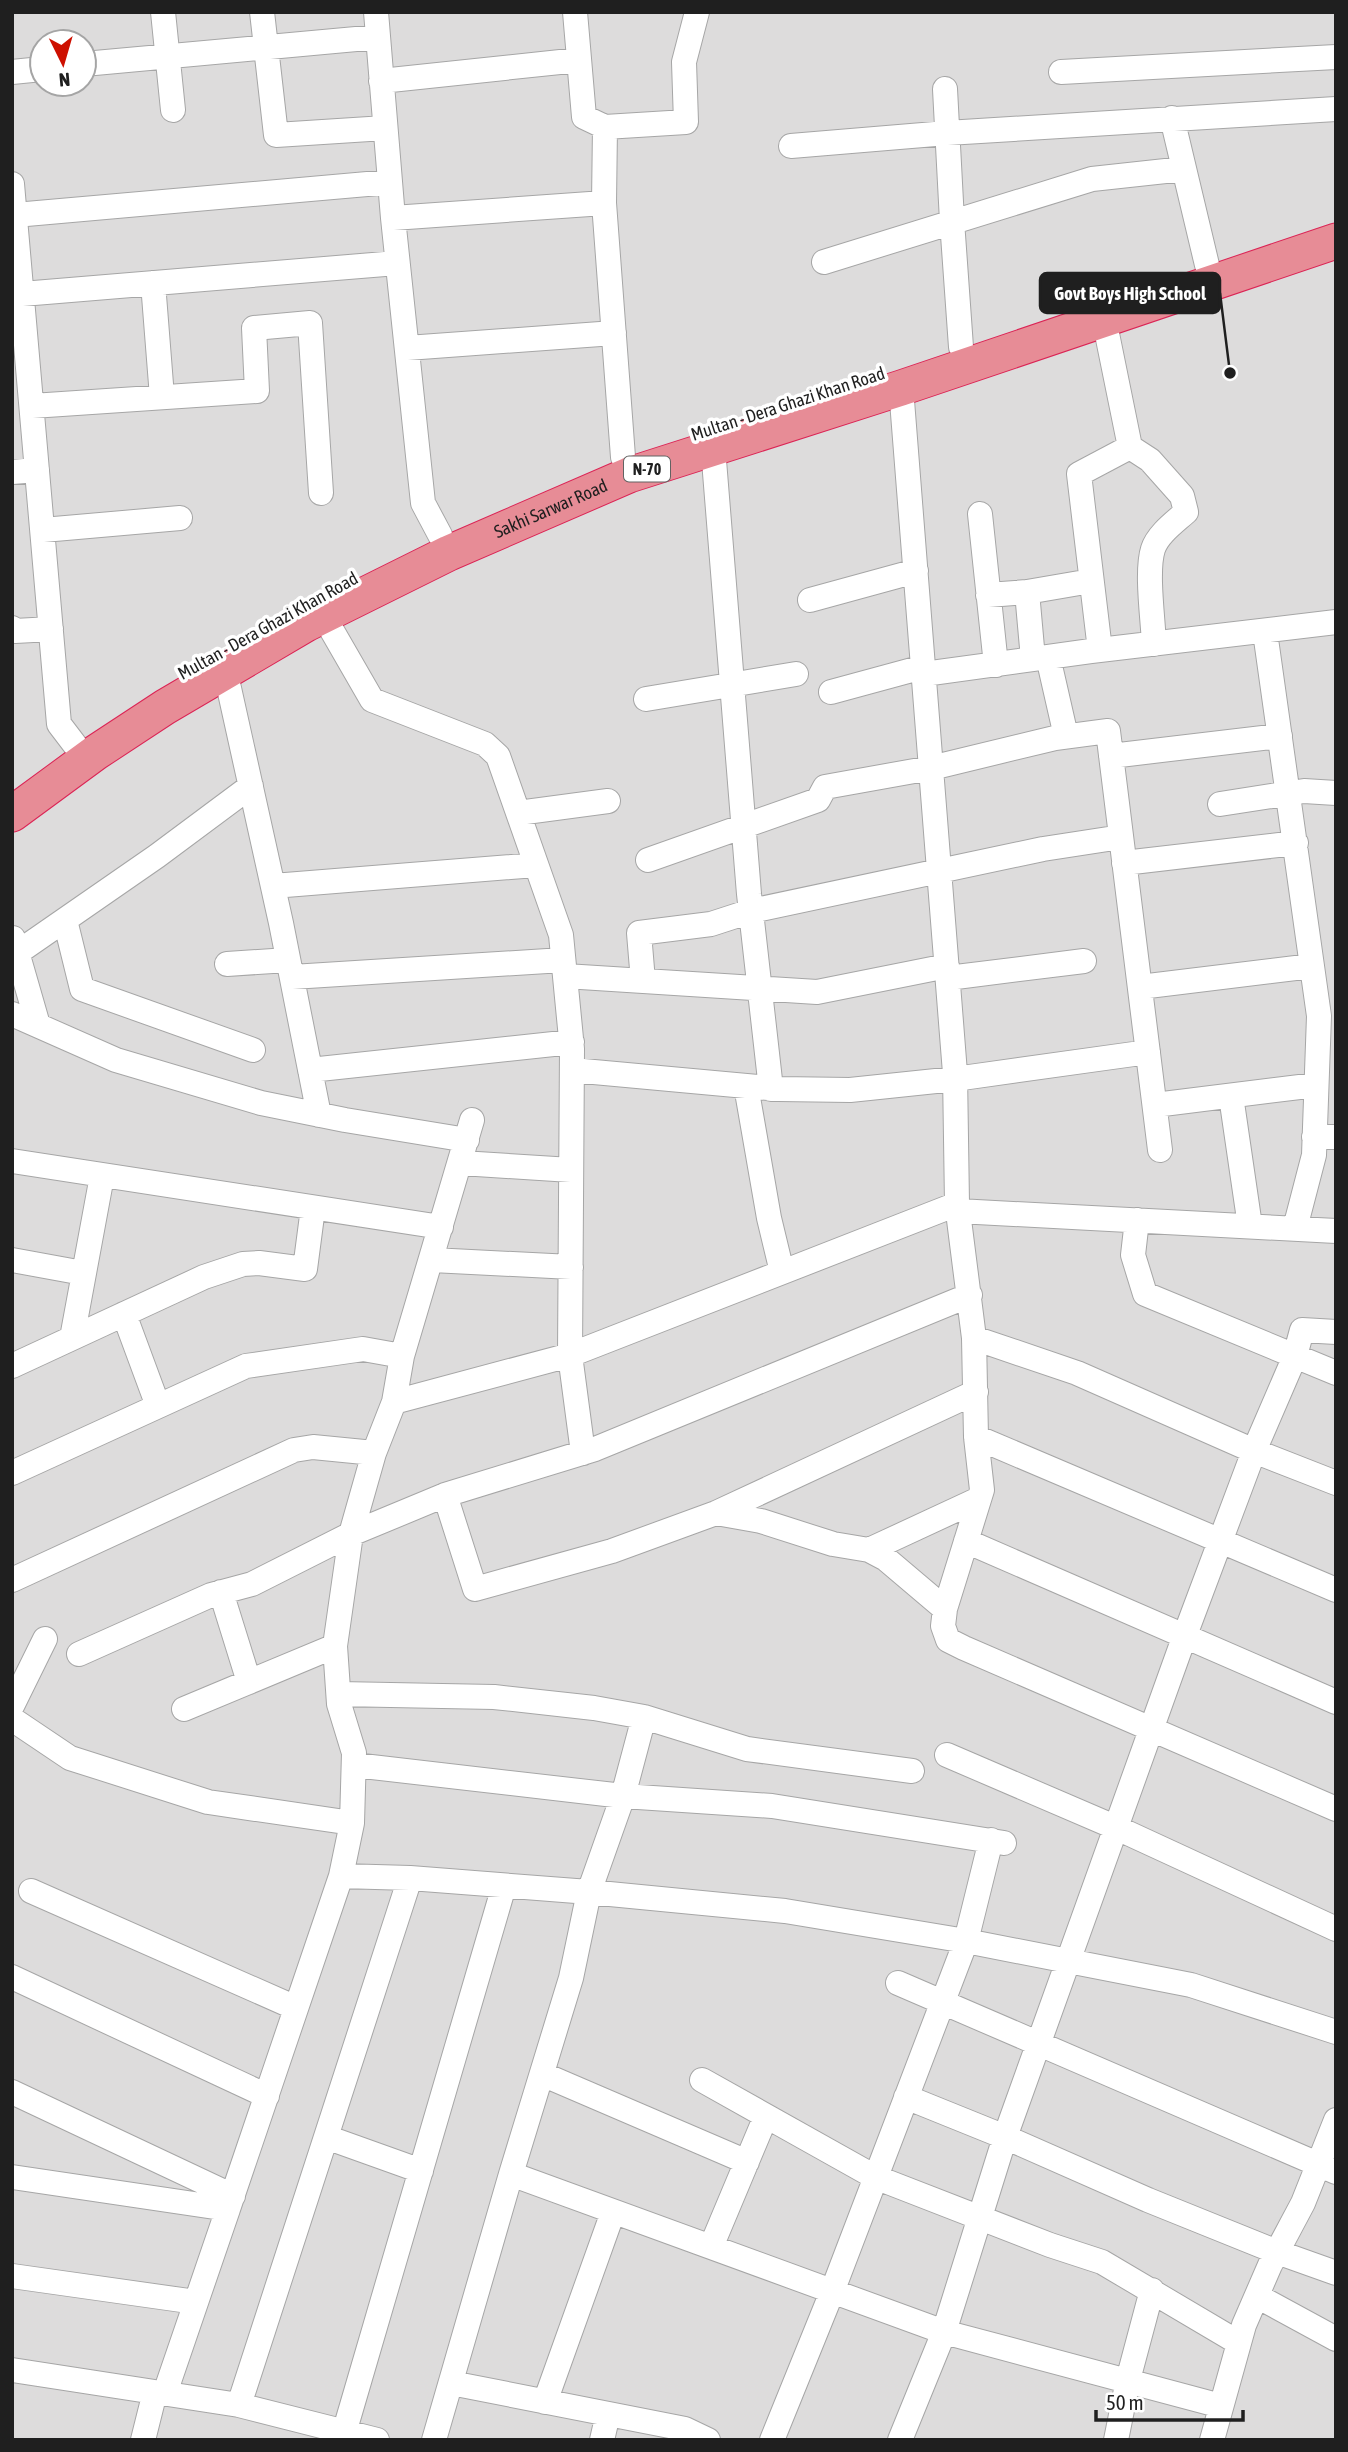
<svg xmlns="http://www.w3.org/2000/svg" width="1348" height="2452" viewBox="0 0 1348 2452" font-family="'Asap Condensed',sans-serif">
<style>
.residential{fill:#dddcdc;fill-rule:evenodd}
.lines{fill:none;stroke-linecap:round;stroke-linejoin:round}
.minor-casing{stroke:#a6a6a6;stroke-width:26}
.highway-casing{stroke:#db2455;stroke-width:37}
.minor{stroke:#fff;stroke-width:24}
.highway{stroke:#e78c96;stroke-width:35}
.labels{text-anchor:middle;stroke-width:7;stroke-linejoin:round;paint-order:stroke}
.shield{fill:#fff;stroke:#626262;stroke-width:2}
.shield-label{font-size:16px;font-weight:bold;fill:#1f1f1f}
.street-label{font-size:18px;fill:#1f1f1f;stroke:#fff}
.leader{fill:none;stroke:#1f1f1f;stroke-width:2.5}
.callout-dot{fill:#1f1f1f;stroke:#fff;stroke-width:2.5}
.callout{fill:#1f1f1f;stroke:#1f1f1f;stroke-width:2.5}
.callout-label{font-size:19px;text-anchor:middle;font-weight:bold;fill:#fff}
</style>
<rect width="100%" height="100%" fill="#efede5"/>
<!-- residential -->
<path class="residential" d="M 12,12 L 1336,12 L 1336,2440 L 12,2440 ZM 42,42 L 84,42 L 84,84 L 42,84 Z"/>
<g class="lines">
<defs>
<path id="minor" d="M 163,12 L 173,110
M 262,12 L 276,135 L 385,128
M 376,12 L 393,218 L 423,503 L 440,535
M 575,12 L 584,117 L 605,127
M 84,64 L 378,37
M 12,72 L 42,69
M 1061,72 L 1336,57
M 381,81 L 579,60
M 945,89 L 952,221 L 961,347
M 1172,118 L 1207,265
M 791,146 L 947,133 L 1336,109
M 12,184 L 59,724 L 75,745
M 15,215 L 390,182
M 393,218 L 604,203
M 824,262 L 1092,179 L 1184,169
M 153,283 L 162,397
M 22,294 L 397,263
M 1104,319 L 1130,447 L 1150,460 L 1182,496 L 1186,512 C 1175,522 1158,534 1153,549 C 1146,571 1153,619 1154,644
M 407,348 L 614,333
M 901,388 L 955,1073 L 957,1204 L 974,1338 L 976,1437 L 982,1490 L 945,1609 L 943,1626 L 948,1640 L 964,1648 L 1336,1809
M 32,406 L 257,391 L 254,328 L 310,323 L 321,493
M 713,448 L 749,894 L 771,1089
M 12,472 L 37,470
M 629,475 L 623,457 L 604,203 L 605,127 L 686,122 L 684,62 L 697,12
M 980,514 L 996,665
M 43,530 L 180,518
M 1027,592 L 1033,659
M 988,595 L 1027,592 L 1091,581
M 810,600 L 916,571
M 323,615 L 372,700 L 485,744 L 498,756 L 561,935 L 572,1049 L 570,1355 L 583,1453
M 12,628 L 15,631 L 51,629
M 1265,632 L 1319,1016 L 1314,1155 L 1295,1228
M 1100,650 L 1079,474 L 1130,447
M 1048,657 L 1066,736
M 225,670 L 281,923 L 319,1115
M 924,674 L 1091,651 L 1336,622
M 831,692 L 923,667
M 646,699 L 796,674
M 1111,756 L 1280,736
M 1220,804 L 1304,791 L 1336,793
M 518,813 L 608,801
M 648,860 L 818,800 L 825,787 L 931,768 L 1055,738 L 1108,731 L 1160,1150
M 1124,863 L 1296,843
M 273,886 L 536,865
M 65,920 L 82,989 L 253,1050
M 13,938 L 38,1025
M 17,953 L 157,856 L 251,786
M 227,964 L 288,960
M 565,976 L 817,992 L 947,966
M 292,977 L 563,960
M 948,978 L 1084,961
M 643,981 L 639,933 L 711,924 L 751,911 L 1043,849 L 1121,837
M 1140,987 L 1312,966
M 12,1014 L 116,1060 L 261,1103 L 345,1120 L 467,1140
M 310,1070 L 572,1042
M 572,1070 L 779,1089 L 850,1090 L 955,1079 L 1148,1052
M 746,1086 L 769,1218 L 782,1272
M 1231,1096 L 1250,1226
M 1155,1105 L 1316,1085
M 1314,1137 L 1336,1137
M 12,1161 L 441,1227
M 461,1163 L 571,1170
M 958,1211 L 1336,1231
M 1137,1220 L 1133,1255 L 1145,1294 L 1336,1373
M 12,1260 L 83,1273
M 432,1260 L 571,1267
M 124,1314 L 158,1406
M 72,1338 L 102,1176
M 974,1338 L 1077,1373 L 1254,1451 L 1336,1483
M 12,1366 L 204,1277 L 243,1264 L 259,1263 L 305,1269 L 313,1208
M 394,1402 L 570,1355 L 957,1204
M 976,1437 L 1336,1590
M 12,1473 L 246,1366 L 363,1349 L 402,1356
M 445,1495 L 475,1589 L 612,1551 L 716,1513 L 976,1392
M 716,1513 L 761,1521 L 833,1544 L 869,1550 L 886,1559 L 945,1609
M 966,1541 L 1336,1702
M 869,1550 L 979,1499
M 12,1580 L 294,1450 L 313,1447 L 374,1453
M 221,1592 L 249,1682
M 79,1654 L 211,1595 L 252,1584 L 351,1534 L 445,1495 L 595,1449 L 970,1295
M 339,1694 L 494,1697 L 594,1708 L 644,1717 L 747,1749 L 912,1771
M 12,1706 L 45,1639
M 184,1709 L 335,1646
M 12,1719 L 70,1758 L 208,1802 L 352,1823
M 947,1755 L 1117,1828 L 1336,1929
M 354,1765 L 623,1796 L 772,1806 L 1004,1843
M 341,1876 L 410,1878 L 589,1892 L 785,1911 L 966,1941 L 1191,1985 L 1336,2032
M 31,1891 L 296,2008
M 12,1977 L 267,2096
M 898,1983 L 1336,2172
M 542,2074 L 747,2162
M 702,2080 L 875,2177 L 1050,2245 L 1102,2262 L 1239,2343
M 12,2092 L 233,2196
M 906,2097 L 1005,2137 L 1148,2200 L 1277,2252 L 1336,2273
M 326,2137 L 421,2171
M 511,2174 L 944,2332 L 1221,2406
M 12,2177 L 228,2209 L 341,1876 L 352,1823 L 354,1753 L 339,1704 L 335,1646 L 351,1534 L 374,1453 L 394,1402 L 402,1356 L 472,1120
M 711,2247 L 766,2116
M 12,2276 L 196,2302
M 1257,2296 L 1336,2339
M 12,2370 L 239,2405 L 377,2440
M 451,2383 L 685,2429 L 708,2440
M 165,2393 L 228,2209
M 545,2402 L 613,2212
M 239,2405 L 410,1878
M 344,2433 L 504,1886
M 143,2440 L 155,2392
M 434,2440 L 511,2174 L 571,1978 L 589,1892 L 623,1796 L 644,1717
M 602,2440 L 608,2414
M 772,2440 L 832,2292 L 966,1941 L 991,1840
M 900,2440 L 944,2332 L 1005,2137 L 1185,1635 L 1254,1451 L 1295,1356 L 1302,1330 L 1336,1332
M 1116,2440 L 1128,2380 L 1152,2290
M 1212,2440 L 1244,2325 L 1270,2265 L 1303,2203 L 1336,2120"/>
<g id="highway">
<path id="s1" d="M 12,814 L 95,753 L 165,707 L 306,624 L 449,553 L 629,475 L 901,388 L 1336,241"/>
</g>
</defs>
<!-- minor casing -->
<use href="#minor" class="minor-casing"/>
<!-- highway casing -->
<use href="#highway" class="highway-casing"/>
<!-- minor -->
<use href="#minor" class="minor"/>
<!-- highway -->
<use href="#highway" class="highway"/>
</g>
<g class="labels">
<!-- shield labels -->
<rect class="shield" x="624" y="456.5" width="46" height="25" rx="5"/>
<g class="shield-label">
<text x="647" y="475">N-70</text>
</g>
<!-- street labels -->
<g class="street-label">
<text transform="translate(788 404) rotate(-18)" y="6">Multan - Dera Ghazi Khan Road</text>
<text dy="6" stroke="none"><textPath href="#s1" startOffset="621">Sakhi Sarwar Road</textPath></text>
<text transform="translate(268 626) rotate(-29)" y="6">Multan - Dera Ghazi Khan Road</text>
</g>
</g>
<!-- callouts -->
<path class="leader" d="M1230 373L1220 293"/>
<circle class="callout-dot" cx="1230" cy="373" r="7"/>
<rect class="callout" x="1040" y="273" width="180" height="40" rx="7"/>
<g class="callout-label">
<text x="1130" y="300">Govt Boys High School</text>
</g>
<!-- border -->
<rect width="1348" height="2452" fill="none" stroke="#1f1f1f" stroke-width="28"/>
<!-- north arrow -->
<g transform="translate(63 63) rotate(175)"><circle r="33" fill="#ffffff" stroke="#a5a5a5" stroke-width="2"/>
<path d="M0-5L12 26L0 18L-12 26Z" fill="#cd1000"/>
<text y="-10" font-size="19" font-weight="bold" text-anchor="middle" fill="#1f1f1f">N</text>
</g>
<!-- scale -->
<path d="M1096 2410v10h147v-10" fill="none" stroke="#1f1f1f" stroke-width="3.5"/>
<text x="1106" y="2410" font-size="21" fill="#1f1f1f" stroke="#ffffff" stroke-width="5" paint-order="stroke">50 m</text>
</svg>
